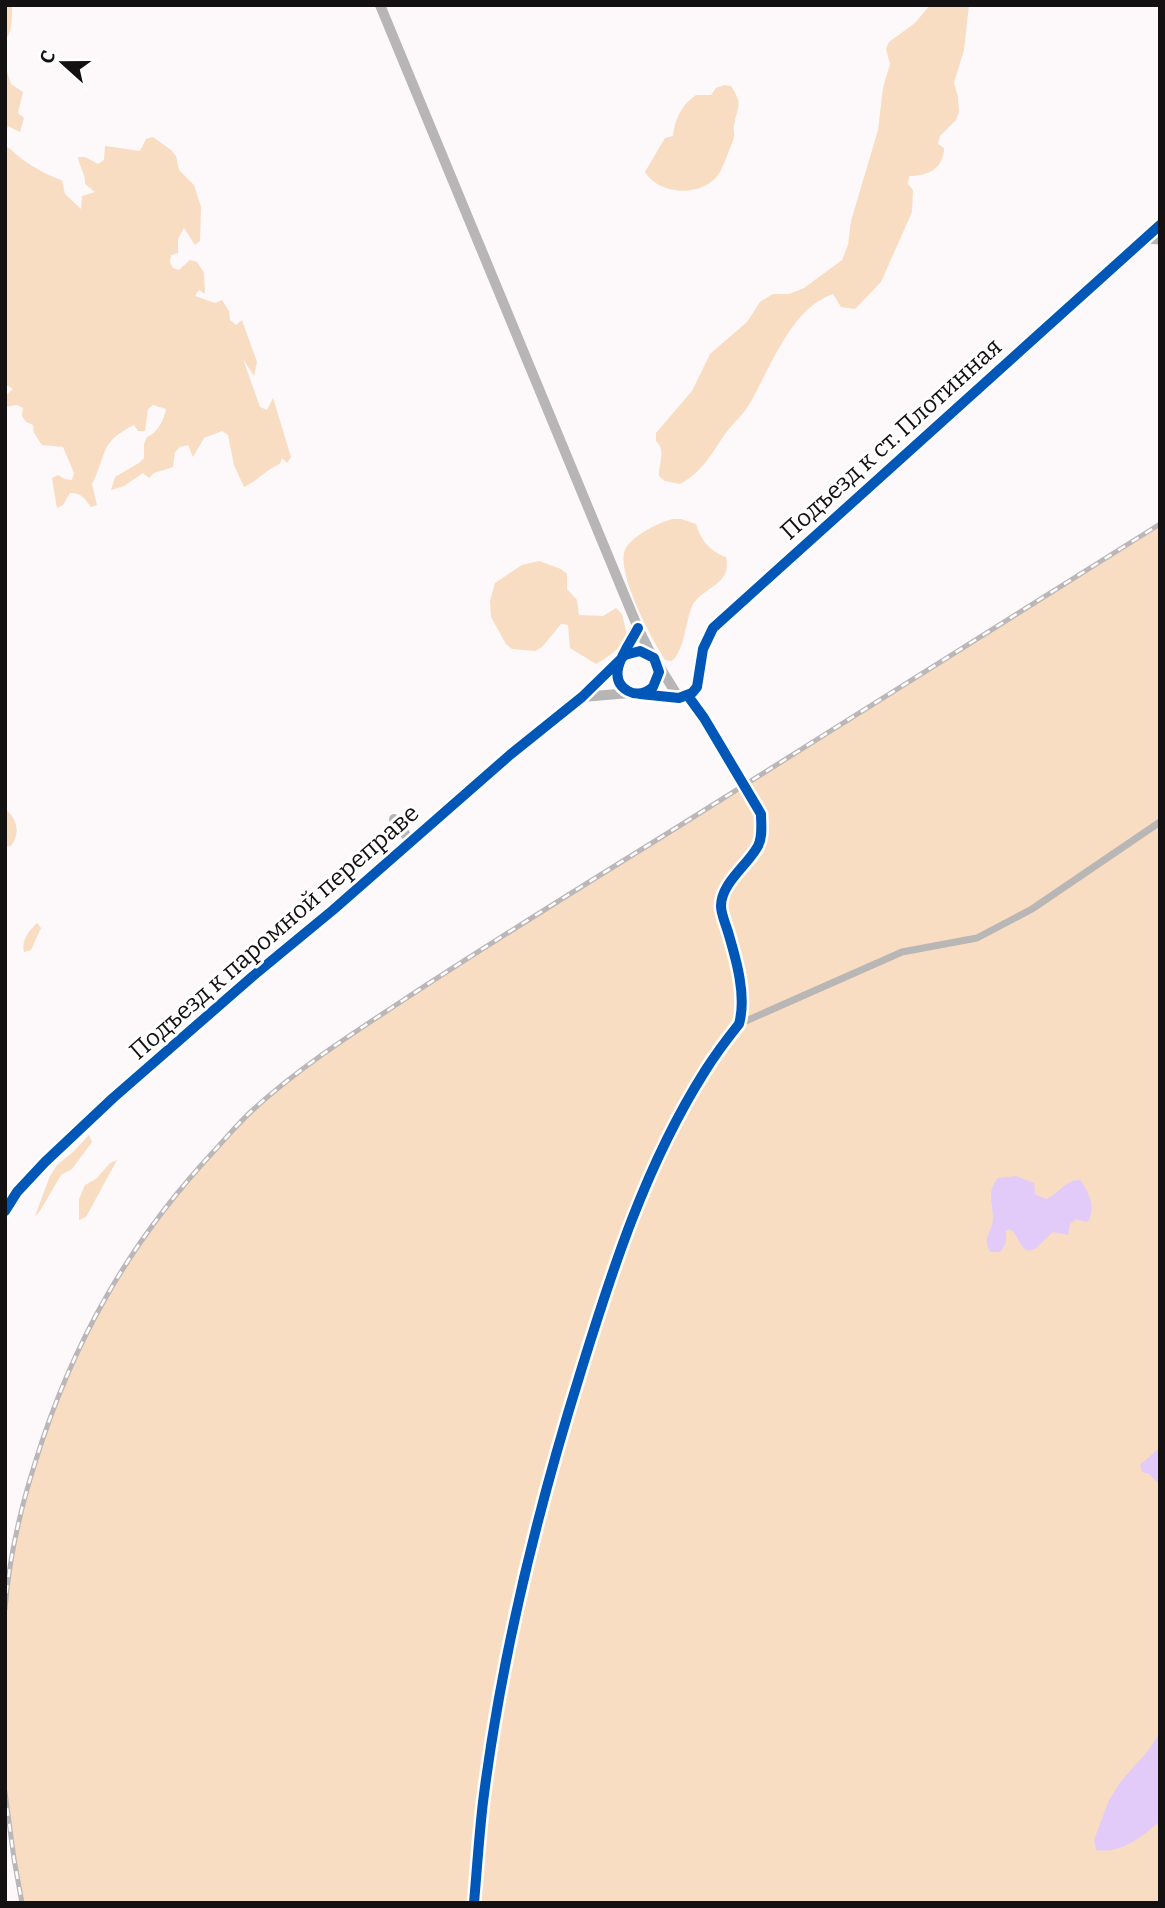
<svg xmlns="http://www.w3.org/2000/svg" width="1165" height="1908" viewBox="0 0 1165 1908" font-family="Bitter,serif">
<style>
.green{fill:#f8ddc3}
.water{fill:#e2cbf8}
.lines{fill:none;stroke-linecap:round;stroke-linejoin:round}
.street{stroke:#b8b7b6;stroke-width:7}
.secondary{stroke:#b7b5b6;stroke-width:10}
.rail-casing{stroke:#bbb7b8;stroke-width:5}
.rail{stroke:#fff;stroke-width:2.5;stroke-dasharray:8;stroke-linecap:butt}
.cycleway-casing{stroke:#fff;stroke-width:15}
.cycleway{stroke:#0057b8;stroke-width:10}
.labels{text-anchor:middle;stroke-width:6;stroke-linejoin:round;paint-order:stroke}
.street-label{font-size:24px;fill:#141112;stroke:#fff}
</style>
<rect width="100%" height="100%" fill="#fdf8f9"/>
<!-- green -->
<path class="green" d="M 5,5 L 12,5 C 12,17 13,31 5,40 Z
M 930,5 L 969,5 L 964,50 L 954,83 L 958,97 L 959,112 L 956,120 L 940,136 L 938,144 L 944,148 C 944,169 927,176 909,176 L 908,184 L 913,190 L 912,212 L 881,282 L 855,309 L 841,307 L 833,294 C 789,309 770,371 747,408 C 740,418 730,426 723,437 C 710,456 702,472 680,484 L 665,481 L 659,476 C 658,462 667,452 656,441 L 656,433 L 692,391 L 710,354 L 747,322 L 760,302 L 773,294 L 789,294 L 804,288 L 842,260 L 848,245 L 851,221 L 878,130 L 883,88 L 890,64 L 886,49 L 889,42 L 915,23 Z
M 5,65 L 11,84 L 23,92 L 18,113 L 24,118 L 20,132 L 8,126 L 5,133 Z
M 724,85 L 731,86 C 744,106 737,106 734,126 C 733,130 735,133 734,137 C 734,139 722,169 720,172 C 705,198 659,196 645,172 L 665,138 L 673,136 C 675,119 681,105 696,95 L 711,95 L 716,88 Z
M 153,137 L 171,150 L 176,156 L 179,170 L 194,185 L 201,207 L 200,241 L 195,245 L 184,228 L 178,239 L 178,253 L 171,255 L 170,262 L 173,268 L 179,270 L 190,260 L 197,262 L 204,273 L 205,294 L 199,290 L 195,296 L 215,303 L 222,300 L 229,311 L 230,320 L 236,325 L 242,320 L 257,362 L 254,376 L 243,359 L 260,407 L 267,410 L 273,398 L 291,457 L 287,463 L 282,458 L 280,464 C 265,470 258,481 244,487 L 234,465 L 228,435 L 222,431 L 204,438 L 193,457 L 188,445 L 180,447 L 175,452 L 173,467 L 154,473 L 149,478 L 143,473 L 124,486 L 111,490 L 115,477 L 139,463 L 144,458 L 144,444 L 147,437 C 158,433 164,419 166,409 L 153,405 L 148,409 L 145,431 L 138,431 L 134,425 C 98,443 108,453 92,484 L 97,505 L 91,507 C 85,499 81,492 70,493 L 63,505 L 57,508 L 52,478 L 58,475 L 65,479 L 72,480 L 74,473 L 63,447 L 42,445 L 34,433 L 33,425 L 26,422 L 22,416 L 23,408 L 17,405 L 5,407 L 5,396 L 13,389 L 5,384 L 5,146 C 12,149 13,152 18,156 C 29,165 50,177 62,180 L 65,194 L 81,209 L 82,196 L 95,192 L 85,184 C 86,173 79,168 78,157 L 85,157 L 98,164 L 104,160 L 105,146 L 140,151 L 146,139 Z
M 673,519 L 681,519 L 696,524 C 700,539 710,552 726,557 C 733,587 698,587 691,609 C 685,625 685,648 672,661 L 665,660 C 651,638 619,578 624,553 C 627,538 659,522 673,519 Z
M 1160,524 L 1160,1903 L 22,1903 L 14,1859 L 5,1792 L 5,1609 L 7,1584 L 17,1530 L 30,1478 L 50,1415 L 68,1369 L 101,1302 L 143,1235 L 190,1176 L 253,1109 L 335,1045 L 465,959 Z
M 539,561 L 561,569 L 567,574 L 567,589 L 577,600 L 579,615 L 603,616 L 616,608 L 622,614 L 627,635 C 622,648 608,657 596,664 L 570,648 L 568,625 L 561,624 L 542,647 L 535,651 L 512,649 L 506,644 L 491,617 L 490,601 L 495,583 L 522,565 Z
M 5,809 C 17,818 21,833 11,846 L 5,847 Z
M 37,923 L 41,928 L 31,950 L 24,952 C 21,940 29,931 37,923 Z
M 89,1135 L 92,1142 L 72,1169 L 61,1175 L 40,1211 L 35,1216 L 50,1176 L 57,1165 L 74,1151 Z
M 117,1160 L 86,1217 L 79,1220 L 79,1199 L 85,1185 L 96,1179 L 110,1163 Z"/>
<!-- water -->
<path class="water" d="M 1016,1176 L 1034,1183 L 1035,1194 L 1046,1199 C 1059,1194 1064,1180 1080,1180 C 1089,1191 1095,1206 1089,1220 L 1086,1222 L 1076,1219 L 1070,1224 L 1068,1235 L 1053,1232 L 1036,1248 L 1029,1251 C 1018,1248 1019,1233 1009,1229 L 1006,1231 L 1006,1242 L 1001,1252 L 990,1252 C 981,1235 993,1233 993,1218 C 993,1203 986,1192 998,1178 Z
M 1160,1447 L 1160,1485 L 1149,1474 L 1142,1472 L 1140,1465 Z
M 1160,1733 L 1160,1821 C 1142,1837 1121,1854 1096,1850 L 1094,1840 L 1109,1800 L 1121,1781 L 1147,1752 Z"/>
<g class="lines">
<!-- street -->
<path class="street" d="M 1144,240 L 1160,241
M 739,1024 L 902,952 L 977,938 L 1032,909 L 1160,822
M 474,1903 C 477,1869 479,1836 483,1802 C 501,1659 537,1512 580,1374 C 612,1270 646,1164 705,1071 C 715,1055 727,1039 739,1024 C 747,996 736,959 728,932 C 726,925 721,914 721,906 C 721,883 748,865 758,846 C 763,836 761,825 761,814 L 704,718 L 688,696"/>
<!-- secondary -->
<path class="secondary" d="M 380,5 L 638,628 L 653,658
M 659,666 L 679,698
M 641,694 L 679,698 L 692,693 L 697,687 L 703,649 L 713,628 L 1160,225
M 582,697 L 630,693
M 394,819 L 411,842
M 5,1211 L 17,1192 L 45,1162 L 113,1098 L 253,976 L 333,910 L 511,754 L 582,697 L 625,655 L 640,651 L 654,658 L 659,672 L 653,687 C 646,693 637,696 628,691 C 603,677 629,646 638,628"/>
<defs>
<path id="rail" d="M 5,1609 C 9,1559 20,1510 35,1463 C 72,1343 129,1242 215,1150 C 228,1136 240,1121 255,1108 C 300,1067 352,1034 402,1001 C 490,943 579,888 668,833 C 832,730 996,627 1160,524
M 5,1792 L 14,1859 L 22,1903"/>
</defs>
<!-- rail casing -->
<use href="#rail" class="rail-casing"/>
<!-- rail -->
<use href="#rail" class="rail"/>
<defs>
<path id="cycleway" d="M 640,694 L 679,698 L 692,693 L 697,687 L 703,649 L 713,628 L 1160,225
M 5,1211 L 17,1192 L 45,1162 L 113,1098 L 253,976 L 333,910 L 511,754 L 582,697 L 625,655 L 640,651 L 654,658 L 659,672 L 653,687 C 646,693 637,696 628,691 C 603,677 629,646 638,628
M 474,1903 C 477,1869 479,1836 483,1802 C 501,1659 537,1512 580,1374 C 612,1270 646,1164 705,1071 C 715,1055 727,1039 739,1024 C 747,996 736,959 728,932 C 726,925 721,914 721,906 C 721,883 748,865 758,846 C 763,836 761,825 761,814 L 704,718 L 688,696"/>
</defs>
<!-- cycleway casing -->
<use href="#cycleway" class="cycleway-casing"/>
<!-- cycleway -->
<use href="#cycleway" class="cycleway"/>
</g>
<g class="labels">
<!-- street labels -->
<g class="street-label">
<text transform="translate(891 439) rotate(-42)" y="8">Подъезд к ст. Плотинная</text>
<text transform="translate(274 932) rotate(-41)" y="8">Подъезд к паромной переправе</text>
</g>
</g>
<!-- border -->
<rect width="1165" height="1908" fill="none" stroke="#141112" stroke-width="14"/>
<!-- north arrow -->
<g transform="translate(63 63) rotate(291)" stroke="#ffffff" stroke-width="5" paint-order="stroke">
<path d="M0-5L12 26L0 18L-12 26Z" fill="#141112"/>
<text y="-10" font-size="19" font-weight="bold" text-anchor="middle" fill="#141112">С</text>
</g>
</svg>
